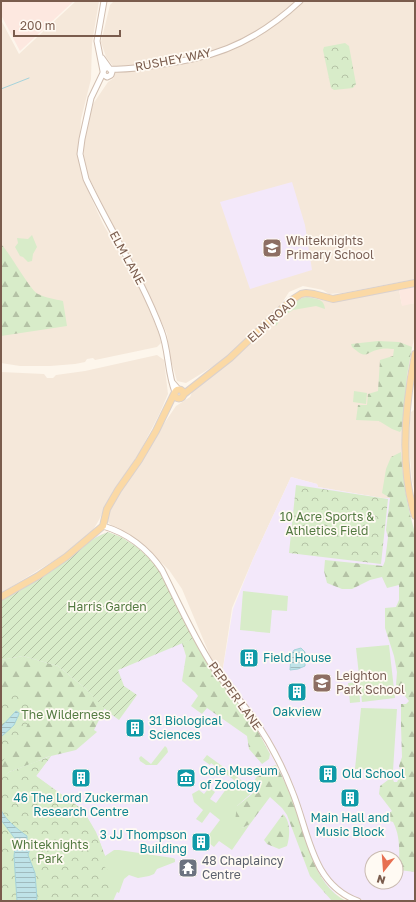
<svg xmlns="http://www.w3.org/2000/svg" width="416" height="902" viewBox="0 0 416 902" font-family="'Golos Text',sans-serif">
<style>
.residential{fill:#f5e8da}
.commercial{fill:#fde8e0}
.education{fill:#f3e8fa;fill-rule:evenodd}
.grass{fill:#d8ecc9}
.forest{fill:url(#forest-firs)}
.park{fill:url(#park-crowns)}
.garden{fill:url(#garden-furrows)}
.water{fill:url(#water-rules);stroke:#a5d3da}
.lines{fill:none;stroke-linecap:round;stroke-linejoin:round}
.stream{stroke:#a5d3da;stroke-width:1}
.minor-casing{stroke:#d1beb0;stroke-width:7}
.major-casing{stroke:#dad1cd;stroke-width:8}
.minor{stroke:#fff;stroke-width:5}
.major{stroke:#fbd9a5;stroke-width:6}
.labels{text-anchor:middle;stroke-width:3.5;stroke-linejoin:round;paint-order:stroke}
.street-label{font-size:12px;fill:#7a5c4d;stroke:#fffaf3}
.education-label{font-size:12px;fill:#785e54;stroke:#fffaf3;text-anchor:start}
.park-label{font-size:12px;fill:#537a41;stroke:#fffaf3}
.culture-label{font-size:12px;fill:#0d838f;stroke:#fffaf3;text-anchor:start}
.worship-label{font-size:12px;fill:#5b616d;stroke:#fffaf3;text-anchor:start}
</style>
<defs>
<pattern id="forest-firs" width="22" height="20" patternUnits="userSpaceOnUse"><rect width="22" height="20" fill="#d8ecc9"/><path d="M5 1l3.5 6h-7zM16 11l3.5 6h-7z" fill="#b4c2a5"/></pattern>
<pattern id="park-crowns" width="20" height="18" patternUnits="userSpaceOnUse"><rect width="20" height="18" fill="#d8ecc9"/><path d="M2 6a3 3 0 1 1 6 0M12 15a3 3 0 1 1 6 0" fill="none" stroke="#b4c2a5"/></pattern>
<pattern id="garden-furrows" width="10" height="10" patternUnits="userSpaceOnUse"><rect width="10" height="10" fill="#d8ecc9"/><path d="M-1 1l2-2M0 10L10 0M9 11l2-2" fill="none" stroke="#b4c2a5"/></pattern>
<pattern id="water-rules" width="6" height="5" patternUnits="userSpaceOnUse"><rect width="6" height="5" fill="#bfe3e8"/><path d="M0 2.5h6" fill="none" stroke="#a0bbbe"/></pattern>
</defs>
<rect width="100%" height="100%" fill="#fdf6ec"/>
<!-- residential -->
<path class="residential" d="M 76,1 L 99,1 L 92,43 L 91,79 L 81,119 L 79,153 L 83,180 L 103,224 L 142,292 L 160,336 L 161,343 L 157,347 L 95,360 L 93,358 L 87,359 L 85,362 L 75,364 L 50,366 L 20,366 L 1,363 L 1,20 L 19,54 Z
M 114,1 L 415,1 L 415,279 L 342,293 L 329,294 L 323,290 L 303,286 L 289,292 L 275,314 L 230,356 L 186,383 L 177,381 L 169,353 L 167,334 L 147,290 L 117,235 L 85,169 L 83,142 L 93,104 L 108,82 L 114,78 L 113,66 L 106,57 L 101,42 L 110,5 Z
M 399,290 L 402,305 L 415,303 L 415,333 L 407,375 L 401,452 L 403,482 L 406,498 L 382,498 L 318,487 L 317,484 L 291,477 L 253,559 L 232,608 L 222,674 L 214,665 L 182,589 L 169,570 L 140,542 L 111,525 L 108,522 L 108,517 L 114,497 L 176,406 L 190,397 L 194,388 L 234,359 L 292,304 L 300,298 L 307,297 L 332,302 Z
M 157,355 L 164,360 L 168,394 L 159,415 L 138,455 L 113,491 L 99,520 L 93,530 L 63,555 L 1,593 L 1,372 L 44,374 L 47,378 L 53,378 L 56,375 L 85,371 Z
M 415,409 L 415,492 L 412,481 L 408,434 L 411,412 Z"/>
<!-- commercial -->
<path class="commercial" d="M 1,1 L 74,1 L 20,51 L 1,15 Z
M 415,287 L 415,303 L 402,306 L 399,290 Z"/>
<!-- education -->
<path class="education" d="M 292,182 L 305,225 L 312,270 L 250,289 L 220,202 Z
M 291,477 L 317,484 L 318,487 L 382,498 L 406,498 L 415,533 L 415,901 L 367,901 L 352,897 L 345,894 L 326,875 L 318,859 L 292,783 L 276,749 L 257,718 L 222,674 L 233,609 L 253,559 ZM 372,858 L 396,858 L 396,882 L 372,882 Z
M 108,532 L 121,537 L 137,547 L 211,667 L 253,722 L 288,786 L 313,860 L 322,878 L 339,897 L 346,901 L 1,901 L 1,599 L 36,582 L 68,559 L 88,542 L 97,536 Z"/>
<!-- grass -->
<path class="grass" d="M 32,235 L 37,247 L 33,254 L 32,261 L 28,262 L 23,257 L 20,256 L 15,247 L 18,243 L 17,238 L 28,239 Z
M 307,297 C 316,299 324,298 325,309 L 316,306 L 293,310 L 282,317 L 276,326 L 275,319 C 284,311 293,299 307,297 Z
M 354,391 L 367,393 L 366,404 L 353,402 Z
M 243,591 L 288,596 L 287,611 L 272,610 L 270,633 L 240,630 Z
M 389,645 L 395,698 L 362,702 L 356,648 Z
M 359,682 L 360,702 L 350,703 L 348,683 Z
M 361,708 L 397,709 L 393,771 L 355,769 Z
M 165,746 L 167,748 L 168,752 L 157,765 L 146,765 L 140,761 L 139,758 L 141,756 L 151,764 Z
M 207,755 L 255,790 L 237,806 L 242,828 L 250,824 L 232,850 L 219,841 L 214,847 L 205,840 L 220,820 L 210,812 L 202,823 L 196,819 L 203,810 L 194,802 L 192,794 L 199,790 L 204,794 L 209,788 L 215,792 L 210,799 L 216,803 L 229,785 L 234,789 L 238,783 L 211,763 L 210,765 L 203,760 Z
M 51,756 L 36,776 L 83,810 L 96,832 L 105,856 L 114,850 L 119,850 L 173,858 L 175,859 L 175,862 L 157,869 L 154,874 L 149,876 L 138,878 L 129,875 L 124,879 L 119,893 L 117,892 L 113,901 L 36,901 L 1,775 L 3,777 Z"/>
<!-- forest -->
<path class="forest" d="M 1,244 C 10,253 30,290 38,294 C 46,298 55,299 63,301 L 67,326 L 1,336 Z
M 378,341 L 399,342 L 412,347 L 407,375 L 402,429 L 400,432 L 392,429 L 379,421 L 356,420 L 358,405 L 367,405 L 368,394 L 378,391 L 380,360 L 393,356 L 394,349 C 390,349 385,348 381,349 C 364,352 368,361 352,347 L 351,344 Z
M 401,452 C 403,482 407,505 415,533 L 415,872 L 399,870 C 399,854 401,837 393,822 L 386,820 L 386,816 L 392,811 L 379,794 L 380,786 L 392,777 L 394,782 L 397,782 L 401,774 L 399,766 L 402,757 L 401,726 L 401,704 L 406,704 L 409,701 L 396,685 L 397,672 L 394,656 L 385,628 L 385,608 L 396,607 L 399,600 L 399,585 L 387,588 L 382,577 L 370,580 L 352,589 L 342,589 L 327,583 L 324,571 L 325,560 L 383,566 L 385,561 L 388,537 L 386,530 L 390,498 L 382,493 L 386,469 L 391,457 Z
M 195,638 L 211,667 L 253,722 L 270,754 L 269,759 L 262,764 L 249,749 L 247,736 L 207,708 L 202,714 L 191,706 L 198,696 L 195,692 L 182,681 L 186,656 L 182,643 Z
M 23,656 L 58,666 L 85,688 L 105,708 L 94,730 L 97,732 L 76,750 L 47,757 L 36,762 L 9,772 L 3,778 L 1,775 L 1,660 Z
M 276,765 C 283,778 290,792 295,806 C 307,839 313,884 346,901 L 332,901 L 310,876 L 287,815 L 282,808 L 270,797 L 250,824 L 242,828 L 235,821 L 237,806 L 252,794 L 256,788 L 253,786 C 256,772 265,769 276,765 Z
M 283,814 C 291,822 290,836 287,846 L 279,849 L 267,844 L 264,840 Z"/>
<!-- park -->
<path class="park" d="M 345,43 L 349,46 L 356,84 L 353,88 L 334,90 L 331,88 L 323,50 L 324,47 Z
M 296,485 L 388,499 L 381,564 L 289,553 Z
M 15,690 L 28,699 L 33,715 L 16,745 L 1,763 L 1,693 Z
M 51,756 L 36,776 L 83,810 L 98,837 L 105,856 L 104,866 C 116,878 110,887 105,901 L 1,901 L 1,775 L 3,777 L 9,772 Z"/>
<!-- garden -->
<path class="garden" d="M 108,532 L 121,537 L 137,547 L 157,565 L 195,638 L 118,670 L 124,686 L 137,695 L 119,720 L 108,712 L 85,688 L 58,666 L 23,656 L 1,660 L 1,599 C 25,587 46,576 67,560 C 81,549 91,538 108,532 Z"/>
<!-- water -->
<path class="water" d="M 301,648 L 305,652 L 305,666 L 298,669 L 290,670 L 291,655 L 294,650 Z
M 16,711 L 19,713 L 19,714 L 14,725 L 1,737 L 1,727 Z
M 1,810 C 5,819 17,829 27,836 L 27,841 L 30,848 L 28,855 L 35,873 L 37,899 L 35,901 L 17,901 L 14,856 L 16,840 L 1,820 Z"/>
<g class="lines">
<!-- stream -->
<path class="stream" d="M 1,89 L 29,78"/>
<defs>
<path id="minor" d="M 102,58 L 112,72 L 111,75 L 107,77 L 104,75 L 103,72 L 105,68 L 108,68
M 111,69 C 128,70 146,67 163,64 C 174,62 185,61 196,58 C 235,50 271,28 300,1
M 103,71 L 97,41 L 104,1
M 103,73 L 91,98 L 82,139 L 80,154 L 86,179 C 110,230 141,277 161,330 C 169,350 167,372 175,392
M 172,382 L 178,389
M 103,526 C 127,533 148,549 162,570 C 178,602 193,636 213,667 C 221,680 232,690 241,702 C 262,728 280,760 292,791 C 309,832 311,884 358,901"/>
<path id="major" d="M 415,354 C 405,406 399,466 415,516
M174.5 394a4.5 4.5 0 1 1 9 0a4.5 4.5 0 1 1-9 0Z
M 184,394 L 230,358 L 290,301 L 301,294 L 306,293 L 314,294 L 333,299 L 415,283
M 1,597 L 38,576 L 66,557 L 103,526 L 107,509 L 118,490 L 139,460 L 156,431 L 174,394"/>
</defs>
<!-- minor casing -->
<use href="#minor" class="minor-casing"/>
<!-- major casing -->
<use href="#major" class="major-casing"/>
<!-- minor -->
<use href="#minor" class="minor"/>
<!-- major -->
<use href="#major" class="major"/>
</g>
<!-- icons -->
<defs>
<symbol id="school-square" viewBox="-11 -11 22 22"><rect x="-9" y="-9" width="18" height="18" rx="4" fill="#8d6e63" stroke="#fffaf3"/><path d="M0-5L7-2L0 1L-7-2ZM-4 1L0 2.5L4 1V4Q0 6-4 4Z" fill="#fff"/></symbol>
<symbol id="building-square" viewBox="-11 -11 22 22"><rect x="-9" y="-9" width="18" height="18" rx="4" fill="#0f9aa8" stroke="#fffaf3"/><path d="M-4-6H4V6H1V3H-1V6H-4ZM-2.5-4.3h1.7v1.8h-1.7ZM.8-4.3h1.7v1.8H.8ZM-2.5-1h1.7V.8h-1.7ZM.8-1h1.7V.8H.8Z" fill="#fff"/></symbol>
<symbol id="museum-square" viewBox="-11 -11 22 22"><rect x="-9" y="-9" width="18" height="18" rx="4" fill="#0f9aa8" stroke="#fffaf3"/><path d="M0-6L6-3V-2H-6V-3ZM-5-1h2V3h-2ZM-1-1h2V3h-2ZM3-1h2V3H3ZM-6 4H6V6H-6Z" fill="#fff"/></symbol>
<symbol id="temple-square" viewBox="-11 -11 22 22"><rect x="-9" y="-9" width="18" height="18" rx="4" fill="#6b7280" stroke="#fffaf3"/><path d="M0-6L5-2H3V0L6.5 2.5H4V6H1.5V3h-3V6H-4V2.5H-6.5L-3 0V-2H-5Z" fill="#fff"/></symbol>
</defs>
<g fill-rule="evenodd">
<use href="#school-square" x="261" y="237" width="22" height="22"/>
<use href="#building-square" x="238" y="647" width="22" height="22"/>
<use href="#school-square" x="311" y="672" width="22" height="22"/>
<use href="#building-square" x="286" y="681" width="22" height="22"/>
<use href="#building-square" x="124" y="717" width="22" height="22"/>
<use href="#building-square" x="317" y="763" width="22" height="22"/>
<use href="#building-square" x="70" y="767" width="22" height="22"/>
<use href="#museum-square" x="175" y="767" width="22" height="22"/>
<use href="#building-square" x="339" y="787" width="22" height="22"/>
<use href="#building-square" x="190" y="831" width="22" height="22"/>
<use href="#temple-square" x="177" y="857" width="22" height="22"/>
</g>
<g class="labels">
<!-- street labels -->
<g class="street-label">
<text transform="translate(173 60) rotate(-11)" y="4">RUSHEY WAY</text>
<text transform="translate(127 258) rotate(61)" y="4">ELM LANE</text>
<text transform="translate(272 320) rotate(-42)" y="4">ELM ROAD</text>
<text transform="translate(235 696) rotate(54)" y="4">PEPPER LANE</text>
</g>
<!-- education labels -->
<g class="education-label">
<text x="286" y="245">Whiteknights<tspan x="286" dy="14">Primary School</tspan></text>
<text x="336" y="680">Leighton<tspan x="336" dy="14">Park School</tspan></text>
</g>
<!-- park labels -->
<g class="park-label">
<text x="327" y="521">10 Acre Sports &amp;<tspan x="327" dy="14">Athletics Field</tspan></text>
<text x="107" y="611">Harris Garden</text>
<text x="66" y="719">The Wilderness</text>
<text x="50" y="849">Whiteknights<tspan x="50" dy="14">Park</tspan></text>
</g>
<!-- culture labels -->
<g class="culture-label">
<text x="263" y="662">Field House</text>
<text x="297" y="716" text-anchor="middle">Oakview</text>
<text x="149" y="725">31 Biological<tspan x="149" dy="14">Sciences</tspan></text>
<text x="200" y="775">Cole Museum<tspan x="200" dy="14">of Zoology</tspan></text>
<text x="342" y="778">Old School</text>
<text x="81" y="802" text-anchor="middle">46 The Lord Zuckerman<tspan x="81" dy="14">Research Centre</tspan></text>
<text x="350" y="822" text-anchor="middle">Main Hall and<tspan x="350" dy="14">Music Block</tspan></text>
<text x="187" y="839" text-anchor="end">3 JJ Thompson<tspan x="187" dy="14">Building</tspan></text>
</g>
<!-- worship labels -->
<g class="worship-label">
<text x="202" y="865">48 Chaplaincy<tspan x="202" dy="14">Centre</tspan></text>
</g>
</g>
<!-- border -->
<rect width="416" height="902" fill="none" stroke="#7a5c4d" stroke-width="4"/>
<!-- north arrow -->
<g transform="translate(384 870) rotate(197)"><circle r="19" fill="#fffaf3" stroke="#cabbb1"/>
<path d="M0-3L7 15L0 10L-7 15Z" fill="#e76f51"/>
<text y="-6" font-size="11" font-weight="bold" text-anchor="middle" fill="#7a5c4d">N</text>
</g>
<!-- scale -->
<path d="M14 30v6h106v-6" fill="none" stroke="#7a5c4d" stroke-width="2"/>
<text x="20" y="30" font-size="12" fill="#7a5c4d" stroke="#fffaf3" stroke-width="3" paint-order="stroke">200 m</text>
</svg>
